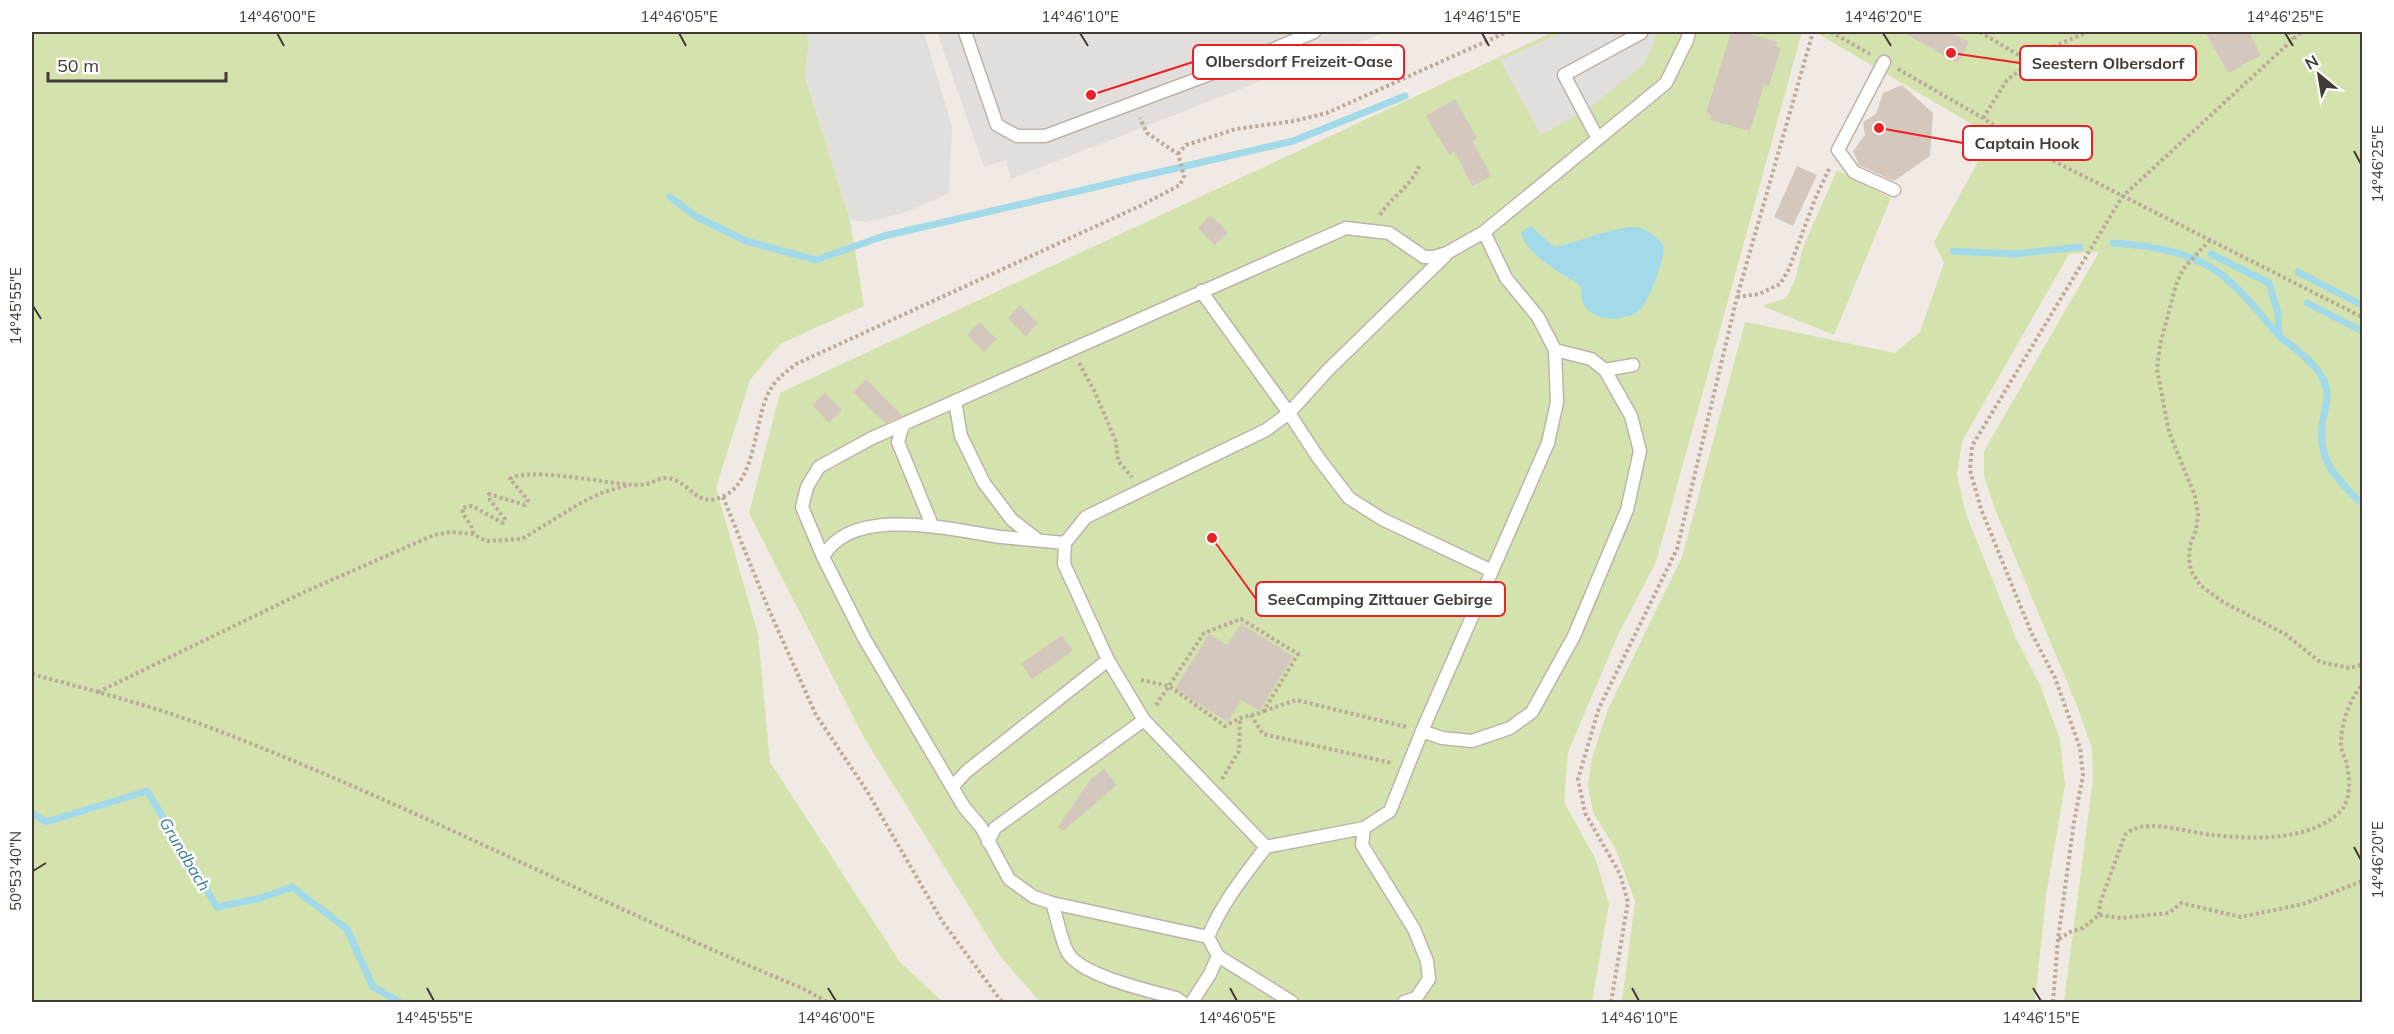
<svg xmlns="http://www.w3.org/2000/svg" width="2394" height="1034" viewBox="0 0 2394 1034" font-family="Mulish,sans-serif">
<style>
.green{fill:#d4e3ae}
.parking{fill:#e1dedc}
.water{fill:#a3daea}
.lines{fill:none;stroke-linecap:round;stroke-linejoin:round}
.stream{stroke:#a3daea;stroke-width:7}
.building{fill:#d4c7bd}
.service-casing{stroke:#beb3aa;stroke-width:15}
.path{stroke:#bcaa99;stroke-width:4;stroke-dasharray:3 3;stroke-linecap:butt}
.service{stroke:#fff;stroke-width:12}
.ticks{fill:none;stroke:#423a34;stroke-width:2}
.labels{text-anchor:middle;stroke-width:5;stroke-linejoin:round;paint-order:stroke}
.water-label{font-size:16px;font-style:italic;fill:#317e97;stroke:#fff}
.leader{fill:none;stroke:#ec2024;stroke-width:2}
.callout-dot{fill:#ec2024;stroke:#fff;stroke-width:2}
.callout{fill:#fff;stroke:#ec2024;stroke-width:2}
.callout-label{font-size:16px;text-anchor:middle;font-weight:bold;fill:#423a34}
.neatline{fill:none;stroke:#423a34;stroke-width:2}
.ticks-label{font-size:15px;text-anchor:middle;fill:#423a34}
</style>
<rect width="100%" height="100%" fill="#f1eae4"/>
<!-- green -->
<path class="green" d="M 32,32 L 806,32 L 809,42 L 805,77 L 850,220 L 864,306 L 780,344 L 750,380 L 716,488 L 758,634 L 770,762 L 900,962 L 943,1002 L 32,1002 Z
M 1553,32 L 1802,32 L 1656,562 L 1618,635 L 1568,752 L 1564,802 L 1596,860 L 1609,904 L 1592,1002 L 1040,1002 L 1000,956 L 863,736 L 749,513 L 780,393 Z
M 1815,32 L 2362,32 L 2362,1002 L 2064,1002 L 2093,779 L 2092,748 L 2077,706 L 1995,509 L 1984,476 L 1984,451 L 2099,252 L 2069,254 L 1962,441 L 1957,475 L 1966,514 L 2016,638 L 2040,685 L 2060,739 L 2065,785 L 2046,896 L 2035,1002 L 1622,1002 L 1635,901 L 1616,850 L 1593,812 L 1588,786 L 1592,758 L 1608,709 L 1682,557 L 1745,322 L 1895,353 L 1920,332 L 1944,263 L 1934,242 L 1992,136 Z
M 1837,170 L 1891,198 L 1834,335 L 1762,306 L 1786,298 L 1795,280 L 1803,247 Z"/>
<!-- parking -->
<path class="parking" d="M 806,32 L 924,32 L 952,127 L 949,193 L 907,212 L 867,222 L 850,220 L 805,77 L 809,42 Z
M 937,32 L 1386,32 L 1011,179 L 1006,160 L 984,167 Z
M 1564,32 L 1658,32 L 1644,64 L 1588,109 L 1541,135 L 1500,60 Z"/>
<!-- water -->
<path class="water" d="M 1531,226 L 1554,247 C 1572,244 1623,224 1638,227 C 1647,230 1661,238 1663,246 C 1666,258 1649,301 1640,310 C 1632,317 1616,320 1605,318 C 1598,318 1587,311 1583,304 C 1581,298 1583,291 1580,286 C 1576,281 1570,279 1565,276 C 1552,269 1521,247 1521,232 Z"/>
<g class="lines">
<!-- stream -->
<path class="stream" d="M 670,197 L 695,216 L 746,241 L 816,260 L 884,236 L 1293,141 L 1405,96
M 2113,243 C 2146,245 2187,251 2215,270 C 2240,287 2259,313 2279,336
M 1953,251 L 2014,254 L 2080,247
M 2211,254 L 2269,283 L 2278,313 L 2279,336 C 2295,349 2321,366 2326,387 C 2329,398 2325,409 2323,419 C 2316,457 2333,475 2358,500
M 2298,272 L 2362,305
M 2307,303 L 2362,331
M 32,813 L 46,822 L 147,791 L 217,907 L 261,898 L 292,887 L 347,929 L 373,987 L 400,1002"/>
</g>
<!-- building -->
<path class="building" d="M 1731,32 L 1743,32 L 1777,42 L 1776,47 L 1781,48 L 1769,86 L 1764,85 L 1750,131 L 1710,120 L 1712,115 L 1706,113 Z
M 1902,32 L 1949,32 L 1969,42 L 1958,63 Z
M 2205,32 L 2249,32 L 2261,55 L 2228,73 Z
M 1902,85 L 1933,113 L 1930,156 L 1894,181 L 1859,165 L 1853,151 L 1865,135 L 1863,122 L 1876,114 L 1883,93 Z
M 1455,99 L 1477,138 L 1472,141 L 1491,176 L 1472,186 L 1454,151 L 1449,155 L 1426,116 Z
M 1797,166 L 1817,175 L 1793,226 L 1774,217 Z
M 1211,215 L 1228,233 L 1215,245 L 1198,228 Z
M 1020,305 L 1038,323 L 1026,336 L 1008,318 Z
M 979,322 L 997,339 L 984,352 L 967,335 Z
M 866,379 L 902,416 L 885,423 L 853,392 Z
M 825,393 L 842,410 L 829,423 L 812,405 Z
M 1241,624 L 1293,656 L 1260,711 L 1241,700 L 1228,722 L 1175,689 L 1209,634 L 1227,645 Z
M 1062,635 L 1073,651 L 1032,679 L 1021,664 Z
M 1104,769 L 1117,785 L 1063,831 L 1058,827 L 1090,780 Z"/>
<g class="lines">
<defs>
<path id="service" d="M 965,32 L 997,125 L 1017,136 L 1045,136 L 1253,58 L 1314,32
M 1884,62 L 1838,150 L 1854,172 L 1894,190
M 1598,139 L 1564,75 L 1641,33
M 1201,291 L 1289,413 L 1317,456 L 1349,498 L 1382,519 L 1492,571
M 1605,370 L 1633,365
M 955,401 L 961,436 L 984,483 L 1012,520 L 1038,540
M 903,425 L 898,442 L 932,525
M 823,557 C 852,504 953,530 1001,537 C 1022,539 1044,541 1065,543
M 1422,731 L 1442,738 L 1472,741 L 1510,728 L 1532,712 L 1574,636 L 1627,510 L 1640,451 L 1631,416 L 1605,370 L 1591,359 L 1555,350
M 952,787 L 967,771 L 1108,660
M 1364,828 L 1362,845 L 1414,929 L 1427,961 L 1429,979 L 1416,998 L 1404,1002
M 988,842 L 995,828 L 1144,720
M 1266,847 L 1144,720 L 1108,660 L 1064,564 L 1065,543 L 1086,517 L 1266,430 L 1289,413 L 1328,370 L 1445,256
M 1052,903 C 1057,917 1061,941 1068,953 C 1082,976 1150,991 1176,998 L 1182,1002
M 1208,937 L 1052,903 L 1034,897 L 1009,879 L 981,827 L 964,807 L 864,638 L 823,557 L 802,507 L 807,487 L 819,467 L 872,438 L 1346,228 L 1389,233 L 1424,257 L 1434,257 L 1447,253 L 1484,232 L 1666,83 L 1687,40 L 1689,32
M 1192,1002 L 1210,974 L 1218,956
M 1292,1002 L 1218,956 L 1208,937 C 1222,903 1244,876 1266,847 L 1364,828 L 1390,811 L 1422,731 L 1548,443 L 1557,402 L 1555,350 L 1538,317 L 1506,278 L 1484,232"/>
</defs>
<!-- service casing -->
<use href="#service" class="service-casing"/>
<!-- path -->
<path class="path" d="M 1831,32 L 1870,54
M 1980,32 L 2030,62
M 2289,32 L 2293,39
M 1898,69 L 1983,118 L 2026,147 L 2362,317
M 1983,118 L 2007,80 L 2050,48 L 2088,32
M 1178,154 L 1186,145 L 1236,129 L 1294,121 L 1327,113 L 1507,32
M 1380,215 C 1392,196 1412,186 1420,164
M 2210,240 L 2183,269 L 2176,285 L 2160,345 L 2157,369 L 2169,432 L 2195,496 L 2198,515 L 2196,531 L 2190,545 L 2189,559 L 2191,571 L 2200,585 L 2223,602 L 2285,634 L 2320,662 L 2349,668 L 2362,665
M 1737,297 L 1759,294 L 1780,284 L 1789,269 L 1815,199 L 1830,167
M 1079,363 L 1095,392 L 1116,442 L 1118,461 L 1132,477
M 723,497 L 769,610 L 816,715 L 867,791 L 942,921 L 1002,1002
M 473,534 C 473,523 463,519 462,508 L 472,506 L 503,523 L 505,519 L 490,500 L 489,494 L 525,505 L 528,500 L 510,479 C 524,468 593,480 614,483 C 624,484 635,486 646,484 C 655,483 661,475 672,479 C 692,485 698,509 724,496 C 756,480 754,423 768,394 C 774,380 785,373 796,364 L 1140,206 L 1180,185 L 1184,176 L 1178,154 L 1147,133 L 1140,118
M 32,674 C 90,690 149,705 206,726 C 409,803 603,906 804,989 L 827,1002
M 1141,680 L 1169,686 L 1225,726 L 1240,718 L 1263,712 L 1298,654 L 1241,619 L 1204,633 L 1155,707
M 98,692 L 302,593 L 434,535 L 450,532 L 473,534 L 486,541 L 522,539 L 579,504 L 601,493 L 628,485
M 1264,711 L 1296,700 L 1407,727
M 1251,715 L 1263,734 L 1392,763
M 1222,779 L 1239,751 L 1240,718
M 2099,915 L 2100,903 L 2125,835 C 2142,816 2189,833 2212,835 C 2253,839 2306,842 2339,813 C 2352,801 2350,777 2346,761 C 2344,756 2341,750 2341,744 C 2341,724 2349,700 2362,685
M 2059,939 L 2070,932 L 2083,928 L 2099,915 L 2121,918 L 2169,913 L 2181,903 L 2241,917 L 2303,904 L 2360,882 L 2362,879
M 1611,1002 L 1628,902 L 1620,874 L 1585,813 L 1578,779 L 1599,708 L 1677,549 L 1737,297 L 1813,32
M 2053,1002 L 2058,939 L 2074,822 L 2083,775 L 2080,748 L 2055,678 L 2031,632 L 1981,509 L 1970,470 L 1972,446 L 2122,197 L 2301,32"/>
<!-- service -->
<use href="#service" class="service"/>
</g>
<!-- ticks -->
<path class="ticks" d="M 277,33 L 284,46M 679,33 L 686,46M 1080,33 L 1088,46M 1482,33 L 1489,46M 1883,33 L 1891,46M 2285,33 L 2293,46M 2354,151 L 2361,164M 33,306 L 41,319M 2354,847 L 2361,860M 33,871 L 46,863M 427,988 L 434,1001M 828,988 L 836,1001M 1230,988 L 1237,1001M 1632,988 L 1639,1001M 2033,988 L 2041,1001"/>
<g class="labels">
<!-- water labels -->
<g class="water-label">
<text transform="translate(185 854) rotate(59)" y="6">Grundbach</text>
</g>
</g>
<!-- callouts -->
<path class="leader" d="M1091 95L1193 62M1951 53L2020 63M1879 128L1963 143M1212 538L1256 599"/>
<g class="callout-dot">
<circle cx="1091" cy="95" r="6"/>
<circle cx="1951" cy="53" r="6"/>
<circle cx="1879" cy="128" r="6"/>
<circle cx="1212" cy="538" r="6"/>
</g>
<g class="callout">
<rect x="1193" y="45" width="211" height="34" rx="6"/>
<rect x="2020" y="46" width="176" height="34" rx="6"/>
<rect x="1963" y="126" width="129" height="34" rx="6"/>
<rect x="1256" y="582" width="249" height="34" rx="6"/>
</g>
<g class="callout-label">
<text x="1299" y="67">Olbersdorf Freizeit-Oase</text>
<text x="2108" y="69">Seestern Olbersdorf</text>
<text x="2027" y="149">Captain Hook</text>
<text x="1380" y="605">SeeCamping Zittauer Gebirge</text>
</g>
<!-- border -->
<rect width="2394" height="1034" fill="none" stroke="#ffffff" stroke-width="66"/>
<!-- north arrow -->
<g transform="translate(2319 75) rotate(330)" stroke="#ffffff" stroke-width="4.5" paint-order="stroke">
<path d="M0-4.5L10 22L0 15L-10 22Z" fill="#423a34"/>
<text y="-9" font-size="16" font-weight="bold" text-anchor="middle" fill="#423a34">N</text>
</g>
<!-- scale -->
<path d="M48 72v9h178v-9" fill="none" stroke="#423a34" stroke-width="3"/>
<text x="57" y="72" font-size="18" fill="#423a34" stroke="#ffffff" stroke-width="4.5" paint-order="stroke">50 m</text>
<rect x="33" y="33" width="2328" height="968" class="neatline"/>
<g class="ticks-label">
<text x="277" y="22">14°46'00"E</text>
<text x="679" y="22">14°46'05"E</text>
<text x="1080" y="22">14°46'10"E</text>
<text x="1482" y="22">14°46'15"E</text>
<text x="1883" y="22">14°46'20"E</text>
<text x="2285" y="22">14°46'25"E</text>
<text transform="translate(2378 164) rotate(-90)" y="5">14°46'25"E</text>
<text transform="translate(16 306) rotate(-90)" y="5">14°45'55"E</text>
<text transform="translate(2378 860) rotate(-90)" y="5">14°46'20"E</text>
<text transform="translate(16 871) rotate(-90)" y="5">50°53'40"N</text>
<text x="434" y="1023">14°45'55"E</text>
<text x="836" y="1023">14°46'00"E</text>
<text x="1237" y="1023">14°46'05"E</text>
<text x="1639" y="1023">14°46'10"E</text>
<text x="2041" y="1023">14°46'15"E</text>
</g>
</svg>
